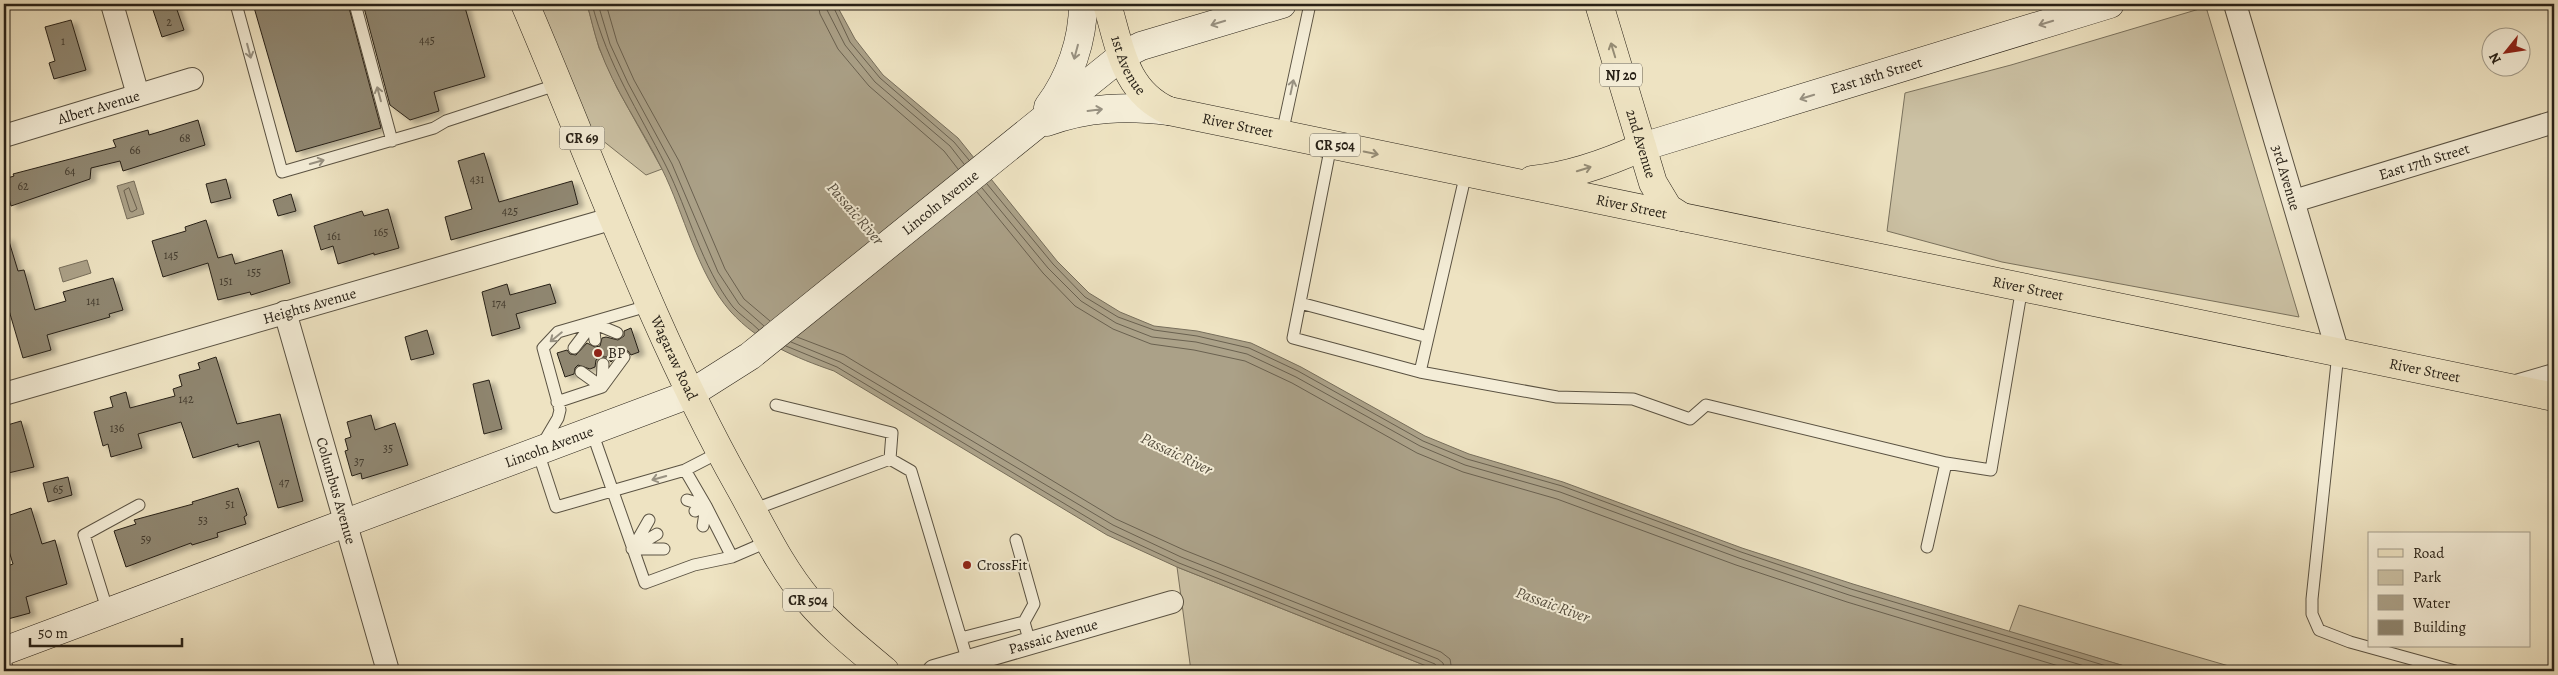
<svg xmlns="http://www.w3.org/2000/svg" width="2558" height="675" viewBox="0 0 2558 675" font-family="Alegreya,serif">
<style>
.green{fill:#ccc2a5;stroke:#7a725e}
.water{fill:#aba188;stroke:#776e5b}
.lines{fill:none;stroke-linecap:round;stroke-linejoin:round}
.shore{stroke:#6a6150;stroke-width:1}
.building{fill:#8f8670;stroke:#282117;filter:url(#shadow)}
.lane-casing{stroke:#5a5242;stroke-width:13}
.street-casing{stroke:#5a5242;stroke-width:24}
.secondary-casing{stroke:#282117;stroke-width:29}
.primary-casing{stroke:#282117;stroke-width:29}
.lane{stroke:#f4edd7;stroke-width:11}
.street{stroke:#f4edd7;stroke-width:22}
.secondary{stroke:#f4edd7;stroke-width:28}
.primary{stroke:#eee3c2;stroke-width:28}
.oneway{stroke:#989181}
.oneway2{stroke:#958c75}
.poi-dot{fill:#8f2418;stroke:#f4edd7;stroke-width:2}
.labels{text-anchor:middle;stroke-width:4;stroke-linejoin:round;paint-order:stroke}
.number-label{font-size:12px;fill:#423a2d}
.shield{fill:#f4edd7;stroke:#655e51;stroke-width:1}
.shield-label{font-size:14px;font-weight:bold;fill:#282117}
.street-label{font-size:15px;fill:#282117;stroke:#f4edd7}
.poi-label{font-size:15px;fill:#282117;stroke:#f4edd7;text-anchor:start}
.water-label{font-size:16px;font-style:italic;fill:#564e3f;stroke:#f4edd7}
</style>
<defs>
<filter id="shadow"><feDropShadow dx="5.5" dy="3" stdDeviation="2.5" flood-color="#0004"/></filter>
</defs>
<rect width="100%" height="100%" fill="#eee3c2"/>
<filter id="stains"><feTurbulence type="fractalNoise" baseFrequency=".004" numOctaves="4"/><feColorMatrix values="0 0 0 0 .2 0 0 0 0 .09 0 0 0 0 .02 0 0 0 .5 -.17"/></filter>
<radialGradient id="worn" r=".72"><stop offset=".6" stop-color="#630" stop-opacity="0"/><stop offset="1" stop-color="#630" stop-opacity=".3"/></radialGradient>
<!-- green -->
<path class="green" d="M 525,4 L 587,4 L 599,48 L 617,88 L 662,169 L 646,175 L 573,117 Z
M 2206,7 L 2299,317 L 2002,262 L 1887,231 L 1905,93 L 2011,65 Z
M 1177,567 L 1439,671 L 1191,671 Z
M 2019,605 L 2246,671 L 2141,671 L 2009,632 Z"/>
<!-- water -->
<path class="water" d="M 587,4 L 836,4 L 855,39 L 883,75 L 958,138 L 1057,261 L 1089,293 L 1120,312 L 1154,326 L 1197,331 L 1251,343 L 1301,367 L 1425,436 L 1469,454 L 1563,482 L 1742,548 L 1853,584 L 2141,671 L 1439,671 L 1177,567 L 1107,535 L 834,371 C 796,358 758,342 731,312 C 697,274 684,213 662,169 C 642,128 614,90 599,47 C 594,33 591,18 587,4 Z
M 134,181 L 144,214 L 127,219 L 117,186 Z
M 87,260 L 91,273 L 63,282 L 59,268 Z"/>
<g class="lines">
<!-- shore -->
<path class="shore" d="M 592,4 C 608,66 638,110 666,166 C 689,212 701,266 733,307 C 740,315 751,322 759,330
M 598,4 L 610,44 L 628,83 L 672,164 L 718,272 L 739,304 L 764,326
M 606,4 L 617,42 L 634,80 L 679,161 L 725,269 L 744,299 L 770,321
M 818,4 L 820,14 L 838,49 L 869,86 L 944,151 L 958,169
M 825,4 L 827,10 L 845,45 L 875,82 L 950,146 L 964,164
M 832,4 L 850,42 L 880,78 L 954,142 L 969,160
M 987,184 L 1053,264 L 1085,297 L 1118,317 L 1154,330 L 1197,336 L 1249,348 L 1298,371 L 1423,441 L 1467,459 L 1562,486 L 1741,552 L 1851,589 L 2123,671
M 129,188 L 137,209 L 132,212 L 130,211 L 124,191 Z
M 982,188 L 1048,268 L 1081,301 L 1116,323 L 1152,337 L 1196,342 L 1247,354 L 1296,377 L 1420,446 L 1465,465 L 1560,492 L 1739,558 L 1849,595 L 2101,671
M 977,192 L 1043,273 L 1075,306 L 1113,329 L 1151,344 L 1194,350 L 1245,361 L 1292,383 L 1417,453 L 1463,472 L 1557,499 L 1736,565 L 1847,602 L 2075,671
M 797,337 L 844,355 L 1116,519 L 1184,550 L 1441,652 L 1450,659 L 1452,671
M 791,342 L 840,362 L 1113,525 L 1181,557 L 1438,659 L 1443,663 L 1445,671
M 786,346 L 837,367 L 1110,531 L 1179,563 L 1435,664 L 1439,671"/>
</g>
<!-- building -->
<path class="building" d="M 151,4 L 175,4 L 184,30 L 162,37 Z
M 253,4 L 348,4 L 381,128 L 296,152 Z
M 363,4 L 464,4 L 485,77 L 434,92 L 439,111 L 410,120 L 390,105 Z
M 71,20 L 86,70 L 54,79 L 49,63 L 55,61 L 45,27 Z
M 198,120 L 205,145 L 123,171 L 120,161 L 91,168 L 90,179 L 11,206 L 4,179 L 14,176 L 13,174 L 116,147 L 113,140 L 148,130 L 149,135 Z
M 484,153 L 499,202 L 572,181 L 578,204 L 451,240 L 445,217 L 472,209 L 458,161 Z
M 226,179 L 231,198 L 211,203 L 206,184 Z
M 291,194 L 296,211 L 278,216 L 273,200 Z
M 388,209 L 399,248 L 374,255 L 374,253 L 338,264 L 333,246 L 321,250 L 314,226 L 362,211 L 364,216 Z
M 206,220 L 218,258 L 232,254 L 235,264 L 282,250 L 290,283 L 251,295 L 250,292 L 218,300 L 208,263 L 163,277 L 152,241 L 186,231 L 185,227 Z
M 4,238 L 8,238 L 18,271 L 24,270 L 35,310 L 66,301 L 63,292 L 113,278 L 123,310 L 109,314 L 110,317 L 47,335 L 51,350 L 23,358 L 8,307 L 4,308 Z
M 507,284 L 510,295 L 550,284 L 556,303 L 516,314 L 520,328 L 492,336 L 482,292 Z
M 631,328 L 639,352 L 631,355 L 628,351 L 621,350 L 611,362 L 607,357 L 600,357 L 596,360 L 595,367 L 590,369 L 578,365 L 575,368 L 574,374 L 565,377 L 557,353 L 567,350 L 570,354 L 576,355 L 587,343 L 595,347 L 600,346 L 602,338 L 606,337 L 618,340 L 624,336 L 624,331 Z
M 427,330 L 434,354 L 411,360 L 405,337 Z
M 216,357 L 237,424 L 280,414 L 303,501 L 278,508 L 259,441 L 238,447 L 238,444 L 193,458 L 181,422 L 138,434 L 142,448 L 111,457 L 108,444 L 103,446 L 94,412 L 113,407 L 110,397 L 126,392 L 130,408 L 175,396 L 173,389 L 182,386 L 179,375 L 200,369 L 198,363 Z
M 489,380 L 502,429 L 484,434 L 473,384 Z
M 371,415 L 375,430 L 395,423 L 408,465 L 362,479 L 361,473 L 352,476 L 345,451 L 348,450 L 345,439 L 351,437 L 347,422 Z
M 21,421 L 34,467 L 4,474 L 4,426 Z
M 68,477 L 72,495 L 48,502 L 43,483 Z
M 238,488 L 247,515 L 244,517 L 246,524 L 217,533 L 218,537 L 192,545 L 191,543 L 126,567 L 114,531 L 136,524 L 134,520 L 193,504 L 192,502 Z
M 31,508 L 42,544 L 55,540 L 67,584 L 26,597 L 30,613 L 8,619 L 4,604 L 4,567 L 13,564 L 4,535 L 4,517 Z"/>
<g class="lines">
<defs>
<path id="lane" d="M 236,4 L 282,172 L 434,128 L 446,121 L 559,84
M 355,4 L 392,141
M 1282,134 L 1310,4
M 1331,145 L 1293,338 L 1420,372
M 1466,173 L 1420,372 L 1557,397 L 1633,399 L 1690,419 L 1706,405 L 1946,463 L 1927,547
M 1300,303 L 1428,337
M 651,305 L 558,332 L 543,348 L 560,410 L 558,418 L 538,452 L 556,507 L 685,470 L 720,452
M 595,340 L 593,323 L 617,333
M 574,348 L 593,323
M 2338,353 L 2312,599 L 2312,614 L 2319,630 L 2350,642 L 2455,671
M 603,364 L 602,387 L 624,357
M 557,402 L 602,387 L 581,372
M 776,405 L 892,433 L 890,459
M 592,432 L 645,583 L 694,565 L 732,557 L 769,541
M 1946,463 L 1991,470 L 2022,287
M 685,470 L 706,506 L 732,557
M 687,500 L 706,506
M 752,510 L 890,459 L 911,471 L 968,662
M 695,511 L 706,506 L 703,526
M 657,534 L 632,549 L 664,549
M 1016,540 L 1034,604 L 1024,622
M 633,548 L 649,520
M 108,612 L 84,535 L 139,505
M 961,638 L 1024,622 L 1030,643
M 4,657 L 8,671"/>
<g id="street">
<path d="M 112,4 L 138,95"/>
<path id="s1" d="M 2235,4 L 2338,353"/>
<path id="s2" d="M 4,136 L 192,79"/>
<path id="s3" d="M 2294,201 L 2554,122"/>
<path id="s4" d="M 285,312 L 388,671"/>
<path d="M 2509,388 L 2554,375"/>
<path id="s5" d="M 4,394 L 614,218"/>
<path id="s6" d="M 934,671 L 1172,602"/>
</g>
<g id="secondary">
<path d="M 1048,107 C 1070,78 1083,40 1083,4"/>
<path d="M 1047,122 C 1087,107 1127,106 1169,111"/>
<path id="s7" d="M 1642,147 L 2110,4"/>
<path id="s8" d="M 4,651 L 690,394 L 750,356 L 1123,55 L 1141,46 L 1282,4"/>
</g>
<g id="primary">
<path id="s9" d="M 525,4 C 594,165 653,333 739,486 C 761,525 780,567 809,601 C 831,627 859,649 885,671"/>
<path id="s10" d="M 1107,4 C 1120,47 1124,91 1169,111 L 2554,397"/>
<path id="s11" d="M 1599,4 L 1653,183 L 1668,208 L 1682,217"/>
<path d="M 1532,180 C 1570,176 1607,163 1642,147"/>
</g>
</defs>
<!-- lane casing -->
<use href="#lane" class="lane-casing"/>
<!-- street casing -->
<use href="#street" class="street-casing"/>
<!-- secondary casing -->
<use href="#secondary" class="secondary-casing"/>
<!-- primary casing -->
<use href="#primary" class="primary-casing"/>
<!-- lane -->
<use href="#lane" class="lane"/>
<!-- street -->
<use href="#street" class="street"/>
<!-- secondary -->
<use href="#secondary" class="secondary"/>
<!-- primary -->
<use href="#primary" class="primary"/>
</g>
<!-- one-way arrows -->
<defs><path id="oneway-shaft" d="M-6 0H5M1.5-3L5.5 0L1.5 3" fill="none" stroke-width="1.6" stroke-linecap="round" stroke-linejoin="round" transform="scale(1.25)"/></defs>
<g class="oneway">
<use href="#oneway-shaft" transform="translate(1218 23) rotate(163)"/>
<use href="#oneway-shaft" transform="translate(2046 23) rotate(163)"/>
<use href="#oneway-shaft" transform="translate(249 51) rotate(75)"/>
<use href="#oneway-shaft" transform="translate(1076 52) rotate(105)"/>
<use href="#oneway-shaft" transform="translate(1292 87) rotate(-78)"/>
<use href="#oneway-shaft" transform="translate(379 94) rotate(-105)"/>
<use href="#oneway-shaft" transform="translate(1807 97) rotate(163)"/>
<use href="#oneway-shaft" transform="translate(1095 110) rotate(-7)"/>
<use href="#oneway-shaft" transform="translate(317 162) rotate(-16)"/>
<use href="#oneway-shaft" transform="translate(556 337) rotate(141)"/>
<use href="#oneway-shaft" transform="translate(659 478) rotate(164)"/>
</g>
<g class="oneway2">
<use href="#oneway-shaft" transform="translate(1613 50) rotate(-107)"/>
<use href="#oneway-shaft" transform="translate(1371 153) rotate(12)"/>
<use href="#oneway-shaft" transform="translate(1584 169) rotate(-17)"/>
</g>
<!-- markers -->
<g class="poi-dot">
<circle cx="598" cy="353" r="5"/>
<circle cx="967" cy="565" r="5"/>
</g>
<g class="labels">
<!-- number labels -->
<g class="number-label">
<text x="169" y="26">2</text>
<text x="427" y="44">445</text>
<text x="63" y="45">1</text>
<text x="185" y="142">68</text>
<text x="135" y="154">66</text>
<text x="70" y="175">64</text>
<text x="477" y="183">431</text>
<text x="23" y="190">62</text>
<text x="510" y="215">425</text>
<text x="381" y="236">165</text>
<text x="334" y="240">161</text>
<text x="171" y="259">145</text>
<text x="254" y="276">155</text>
<text x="226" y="285">151</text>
<text x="93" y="305">141</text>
<text x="499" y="307">174</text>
<text x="186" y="403">142</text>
<text x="117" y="432">136</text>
<text x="388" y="452">35</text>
<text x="359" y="465">37</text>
<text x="284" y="486">47</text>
<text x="58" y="493">65</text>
<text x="230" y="508">51</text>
<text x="203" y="524">53</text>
<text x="146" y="543">59</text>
</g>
<!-- shield labels -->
<g class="shield">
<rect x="1600" y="63.5" width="42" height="23" rx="4"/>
<rect x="559.5" y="126.5" width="45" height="23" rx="4"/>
<rect x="1310" y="133.5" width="50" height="23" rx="4"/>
<rect x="783" y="588.5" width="50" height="23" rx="4"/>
</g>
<g class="shield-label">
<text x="1621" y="80">NJ 20</text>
<text x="582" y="143">CR 69</text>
<text x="1335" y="150">CR 504</text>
<text x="808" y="605">CR 504</text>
</g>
<!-- street labels -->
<g class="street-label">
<text dy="5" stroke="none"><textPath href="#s10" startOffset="65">1st Avenue</textPath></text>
<text dy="5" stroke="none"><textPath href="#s7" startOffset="245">East 18th Street</textPath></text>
<text dy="5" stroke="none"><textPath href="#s2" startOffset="99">Albert Avenue</textPath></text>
<text dy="5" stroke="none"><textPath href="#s10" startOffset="199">River Street</textPath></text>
<text dy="5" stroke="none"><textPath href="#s11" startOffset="146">2nd Avenue</textPath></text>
<text dy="5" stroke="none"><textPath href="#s3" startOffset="136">East 17th Street</textPath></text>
<text dy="5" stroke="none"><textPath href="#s1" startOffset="181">3rd Avenue</textPath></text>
<text dy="5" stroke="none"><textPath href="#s8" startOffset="1048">Lincoln Avenue</textPath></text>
<text dy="5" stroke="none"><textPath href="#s10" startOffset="601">River Street</textPath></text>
<text dy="5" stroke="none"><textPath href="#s10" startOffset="1006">River Street</textPath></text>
<text dy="5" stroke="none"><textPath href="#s5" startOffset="318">Heights Avenue</textPath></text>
<text dy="5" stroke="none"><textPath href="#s9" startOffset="384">Wagaraw Road</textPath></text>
<text dy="5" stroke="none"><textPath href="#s10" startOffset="1411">River Street</textPath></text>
<text dy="5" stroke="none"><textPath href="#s8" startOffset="582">Lincoln Avenue</textPath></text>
<text dy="5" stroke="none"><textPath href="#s4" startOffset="186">Columbus Avenue</textPath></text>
<text dy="5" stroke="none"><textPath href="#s6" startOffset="124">Passaic Avenue</textPath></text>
</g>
<!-- poi labels -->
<g class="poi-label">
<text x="608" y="358">BP</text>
<text x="977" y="570">CrossFit</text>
</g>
<!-- water labels -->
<g class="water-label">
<text transform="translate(856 213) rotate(49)" y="6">Passaic River</text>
<text transform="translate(1177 453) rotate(26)" y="6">Passaic River</text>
<text transform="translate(1553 604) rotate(20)" y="6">Passaic River</text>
</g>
</g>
<!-- margin -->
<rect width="2558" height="675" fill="none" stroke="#eee3c2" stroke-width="20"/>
<rect x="5" y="5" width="2548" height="665" fill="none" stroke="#282117" stroke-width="2.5"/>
<rect x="10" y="10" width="2538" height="655" fill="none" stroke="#282117"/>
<!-- legend -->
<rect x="2368" y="532" width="162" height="115" fill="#f4edd7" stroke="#a29b8a"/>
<rect x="2378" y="549" width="25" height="8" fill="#eee3c2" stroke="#a29b8a"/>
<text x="2413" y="558" font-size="15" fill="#282117">Road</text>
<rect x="2378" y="570" width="25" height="15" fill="#ccc2a5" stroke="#a29b8a"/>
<text x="2413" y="582" font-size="15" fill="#282117">Park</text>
<rect x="2378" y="595" width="25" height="15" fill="#aba188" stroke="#a29b8a"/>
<text x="2413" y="608" font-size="15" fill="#282117">Water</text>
<rect x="2378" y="620" width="25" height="15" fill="#8f8670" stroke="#a29b8a"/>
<text x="2413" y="632" font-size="15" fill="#282117">Building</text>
<!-- north arrow -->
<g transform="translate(2506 52) rotate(240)"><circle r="24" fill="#f4edd7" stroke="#a29b8a"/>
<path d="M0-4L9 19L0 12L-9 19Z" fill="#8f2418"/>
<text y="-8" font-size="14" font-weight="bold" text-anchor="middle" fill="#282117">N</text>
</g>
<!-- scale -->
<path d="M30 638v8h152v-8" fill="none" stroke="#282117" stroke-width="2.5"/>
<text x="38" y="638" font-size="15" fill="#282117" stroke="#f4edd7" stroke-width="4" paint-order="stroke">50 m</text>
<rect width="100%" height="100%" filter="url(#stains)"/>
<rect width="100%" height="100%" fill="url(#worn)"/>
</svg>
